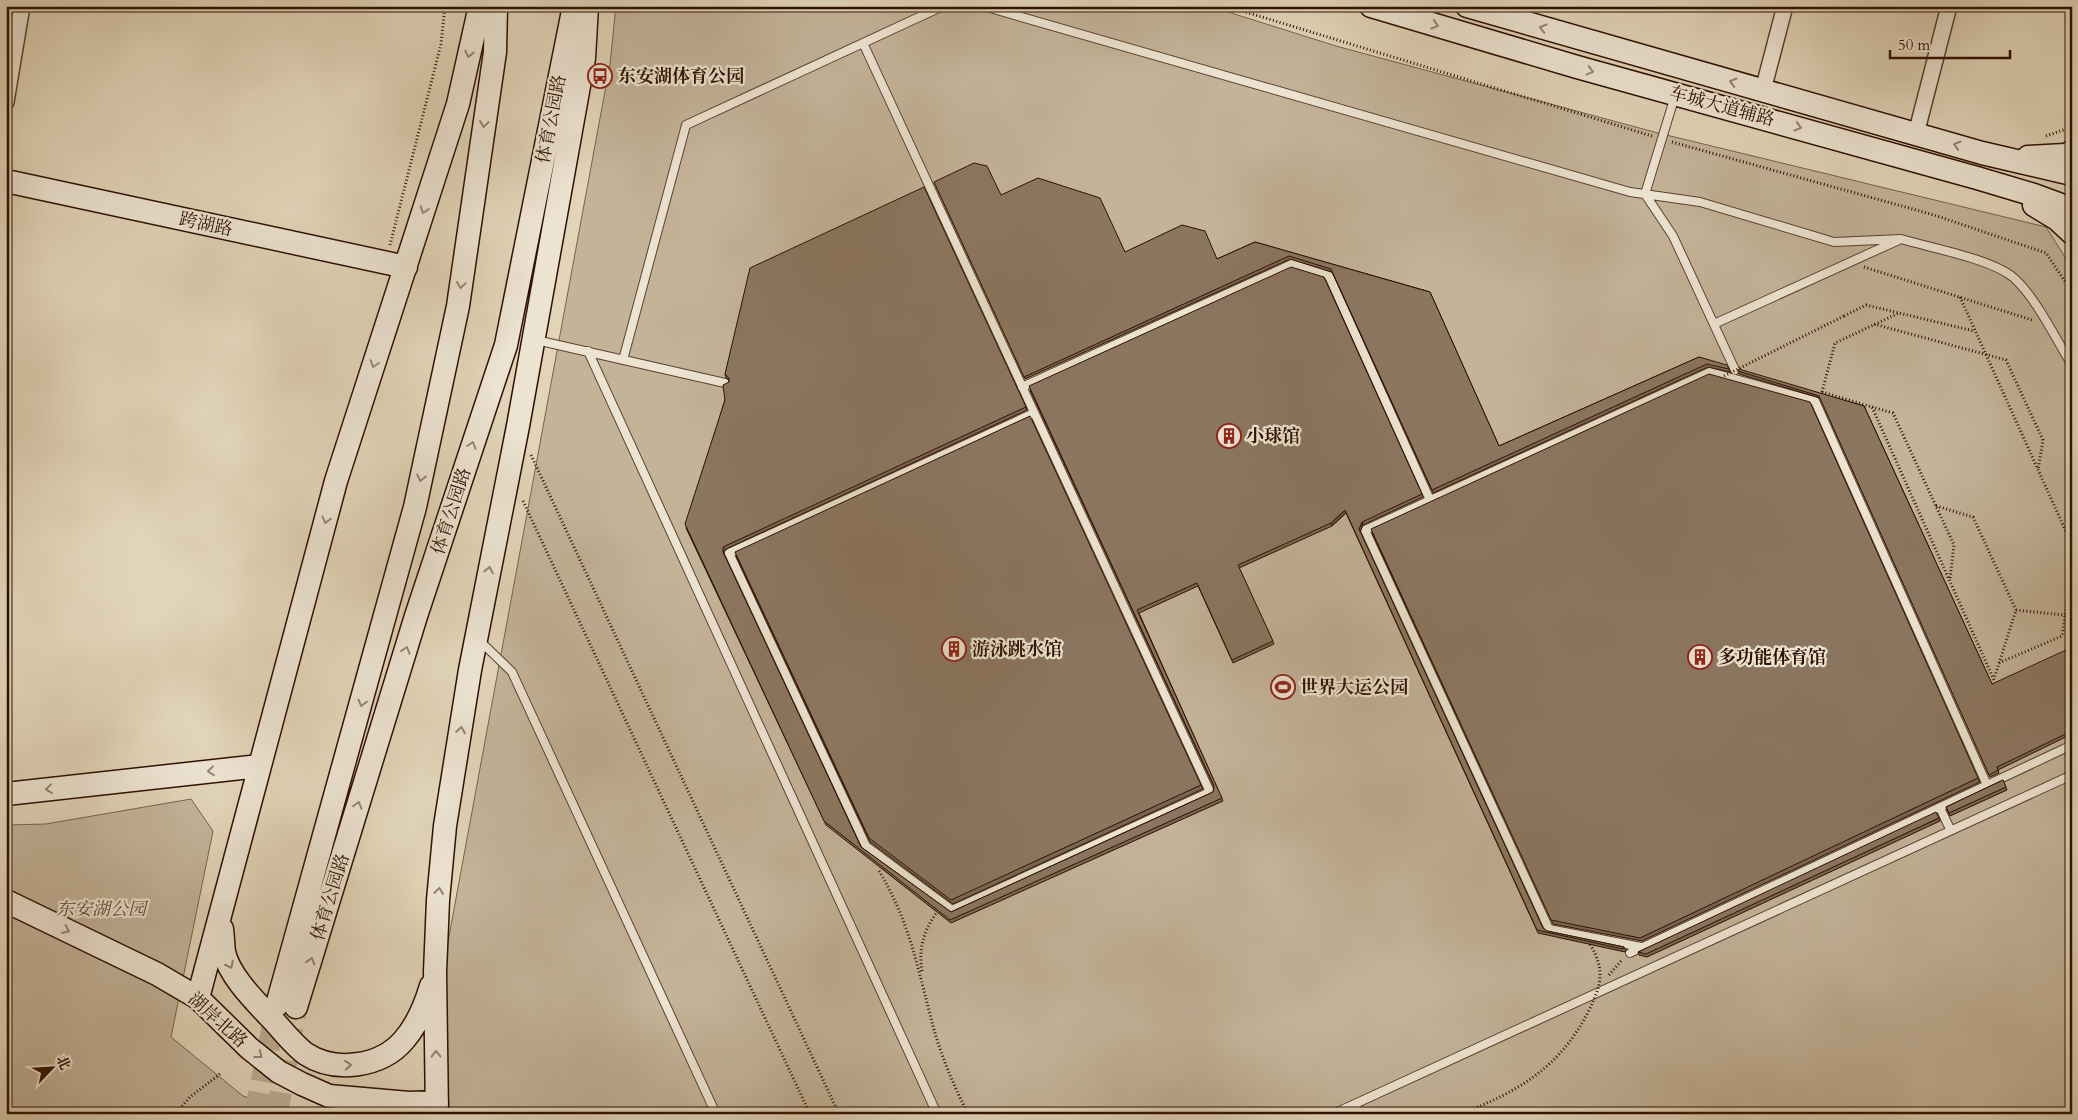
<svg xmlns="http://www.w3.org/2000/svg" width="2078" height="1120" viewBox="0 0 2078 1120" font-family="Cardo,'Noto Serif SC',serif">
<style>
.green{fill:#c3b399;stroke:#78624c}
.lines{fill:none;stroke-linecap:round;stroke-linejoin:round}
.secondary-tunnel{stroke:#bdad93;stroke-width:22;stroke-dasharray:22 11;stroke-linecap:butt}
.lane-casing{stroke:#5b412e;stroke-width:10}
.street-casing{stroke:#5b412e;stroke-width:18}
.secondary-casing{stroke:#2e1000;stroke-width:25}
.path{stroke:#2e1000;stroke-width:3;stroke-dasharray:1 2.5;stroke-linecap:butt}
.lane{stroke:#ece3d1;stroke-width:8}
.street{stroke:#ece3d1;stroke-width:15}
.secondary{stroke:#ece3d1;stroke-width:22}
.path-bridge{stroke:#2e1000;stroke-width:3;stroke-dasharray:1 2.5;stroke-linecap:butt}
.wall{fill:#786553;stroke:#2e1000}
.shaded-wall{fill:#615343;stroke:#2e1000}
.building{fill:#8b7660;stroke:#2e1000}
.oneway{stroke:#968473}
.labels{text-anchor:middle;stroke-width:4.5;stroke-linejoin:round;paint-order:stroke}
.poi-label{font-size:18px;font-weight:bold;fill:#2e1000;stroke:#ece3d1;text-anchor:start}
.street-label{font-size:18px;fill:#2e1000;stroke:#ece3d1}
.park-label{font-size:18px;font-style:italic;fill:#624936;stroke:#ece3d1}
</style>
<rect width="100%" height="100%" fill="#e1d4b8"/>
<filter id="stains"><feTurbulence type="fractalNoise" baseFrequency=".004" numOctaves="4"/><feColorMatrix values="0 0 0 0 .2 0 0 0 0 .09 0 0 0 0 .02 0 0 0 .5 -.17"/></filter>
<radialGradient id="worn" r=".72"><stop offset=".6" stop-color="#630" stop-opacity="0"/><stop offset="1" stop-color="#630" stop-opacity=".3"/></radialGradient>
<!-- green -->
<path class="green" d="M 616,6 L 1209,6 L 1336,46 L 1658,133 L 2046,227 L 2072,268 L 2072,1114 L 449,1114 L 445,958 L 610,64 Z
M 191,799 L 213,831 L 171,1037 L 243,1096 L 298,1114 L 6,1114 L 6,825 L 46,824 Z"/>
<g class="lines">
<!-- secondary-tunnel -->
<path class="secondary-tunnel" d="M 255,1114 L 277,1006
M 277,1114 L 296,1007"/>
<defs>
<path id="lane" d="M 983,6 L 1630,192 L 1700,202 L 1834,242 L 1901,239
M 863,43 L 1210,792 L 952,910 L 866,846 L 729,553 L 1034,413
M 1675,96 L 1645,194 L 1673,236 L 1735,370
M 1714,324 L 1901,239 C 1931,248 1992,259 2014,278 C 2037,299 2055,338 2072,365
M 536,340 L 725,383
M 588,351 L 937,1114
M 623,360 L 686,125 L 943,6
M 1022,387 L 1292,264 L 1329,276 L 1430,500
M 480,641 L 512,672 L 716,1114
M 1942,812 L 1950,829
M 1641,947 L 1549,929 L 1365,530 L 1710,372 L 1815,401 L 1987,785
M 1630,953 L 2072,745
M 1355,1104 L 1360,1114
M 1333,1114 L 2072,775"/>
<path id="street" d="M 1763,90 L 1785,6
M 6,102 L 22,6
M 1916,134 L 1949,6"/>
<path id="secondary" d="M 1371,6 L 1577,67 L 1977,178 L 2034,195 L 2072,209
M 1467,6 L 1982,153 L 2072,174
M 2028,157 L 2065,155 L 2072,152
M 6,181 L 406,267
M 2034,205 L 2057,219 L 2072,233
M 6,794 L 259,766
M 6,901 L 157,974 L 198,998 L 249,1048 L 279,1072 L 302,1084 L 329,1096 L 409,1103 L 437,1102
M 222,929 C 223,936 223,944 224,952 C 229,975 253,999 269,1016 C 281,1028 293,1045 306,1054 C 335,1073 381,1067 404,1040 C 417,1025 425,1006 431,986
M 198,998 L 336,481 L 458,104 L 480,6
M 277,1005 L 415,507 L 458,306 L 495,52 L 496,6
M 296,1007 L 416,616 L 506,345 L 574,6
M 437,1114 L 435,972 L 438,900 L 445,826 L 470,670 L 518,426 L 584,58 L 587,6"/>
</defs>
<!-- lane casing -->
<use href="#lane" class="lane-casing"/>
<!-- street casing -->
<use href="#street" class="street-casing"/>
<!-- secondary casing -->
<use href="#secondary" class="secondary-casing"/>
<!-- path -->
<path class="path" d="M 1226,6 L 1652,136
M 2046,136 L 2072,127
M 1672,142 L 1934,215 L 2046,253 L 2072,292
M 390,245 L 441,44 L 445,6
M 1864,267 L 2032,320
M 1960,297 L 2072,545
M 1844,316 L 1866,305 L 1974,331
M 1874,324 L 2006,360 L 2043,440 L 2038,470
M 1822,392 L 1872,407 L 1994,680
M 1822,392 L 1835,343 L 1899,313
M 1872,407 L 1893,413 L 1954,545 L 1950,579
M 531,455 L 839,1114
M 523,501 L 810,1114
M 1936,506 L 1973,517 L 2016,610 L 1994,679
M 2016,610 L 2072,616
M 1999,663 L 2062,636 L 2072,567
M 879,871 C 908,919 916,961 930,1014 C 938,1049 952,1082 968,1114
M 922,971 C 918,949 924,930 937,912
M 1609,975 L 1622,960
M 175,1114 L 190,1097 L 220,1074"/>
<!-- lane -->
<use href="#lane" class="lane"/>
<!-- street -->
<use href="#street" class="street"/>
<!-- secondary -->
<use href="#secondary" class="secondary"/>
<!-- path-bridge -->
<path class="path-bridge" d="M 1724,376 L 1844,316
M 1461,1114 C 1517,1092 1560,1068 1588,1012 C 1601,986 1606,971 1590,944"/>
</g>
<!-- wall -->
<path class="wall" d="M 934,182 L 1001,195 L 1125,252 L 1217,259 L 1255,242 L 1430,292 L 1499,446 L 1699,357 L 1729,369 L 1730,372 L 1708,367 L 1433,493 L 1332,272 L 1290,259 L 1025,379 Z
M 1324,277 L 1423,497 L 1363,525 L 1360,532 L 1543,928 L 1547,931 L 1624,947 L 1626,950 L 1625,952 L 1538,933 L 1346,513 L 1332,526 L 1239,568 L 1274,644 L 1233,663 L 1198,586 L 1139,613 L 1223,801 L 951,923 L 826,825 L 686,528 L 725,400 L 729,382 L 729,380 L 726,378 L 725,374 L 1026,407 L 1027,410 L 724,550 L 724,555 L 861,847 L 951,912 L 1213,792 L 1214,787 L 1030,390 Z
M 1738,371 L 1864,406 L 1992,684 L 2072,656 L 2072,734 L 1998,770 L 1999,773 L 1990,777 L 1820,398 L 1739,374 Z
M 1372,533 L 1978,778 L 1980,782 L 1642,941 L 1553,924 Z
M 736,556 L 1201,785 L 1203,789 L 953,904 L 870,842 Z
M 2003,780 L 2007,790 L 1950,816 L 1946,807 Z
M 1939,818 L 1940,821 L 1647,957 L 1639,955 L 1638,952 Z"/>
<!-- shaded-wall -->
<path class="shaded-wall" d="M 1345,510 L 1346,513 L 1332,526 L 1331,523 Z
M 1362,522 L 1363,525 L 1360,532 L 1359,529 Z"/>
<!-- building -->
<path class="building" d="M 974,163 L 987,166 L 1001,195 L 1038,178 L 1100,198 L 1125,252 L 1182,225 L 1205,231 L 1217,259 L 1255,242 L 1430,292 L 1499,446 L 1699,357 L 1727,365 L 1729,369 L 1707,364 L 1432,490 L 1331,269 L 1289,256 L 1024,377 L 934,182 Z
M 924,187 L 1026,407 L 723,547 L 723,552 L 861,847 L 951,912 L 1213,792 L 1214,786 L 1029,386 L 1291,267 L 1324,277 L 1422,494 L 1362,522 L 1359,529 L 1543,928 L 1547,931 L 1624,947 L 1623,949 L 1537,930 L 1345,510 L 1331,523 L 1238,565 L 1273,641 L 1232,660 L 1197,583 L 1137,610 L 1222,798 L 950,920 L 824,821 L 685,524 L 725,400 L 723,385 L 729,382 L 729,378 L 725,374 L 750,268 Z
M 1739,369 L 1864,406 L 1992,684 L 2068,649 L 2072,656 L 2072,731 L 1997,767 L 1998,770 L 1989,775 L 1819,396 L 1738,371 Z
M 1709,374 L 1810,402 L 1978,778 L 1640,938 L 1551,920 L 1371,529 Z
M 1030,416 L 1201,785 L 951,900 L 869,838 L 735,552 Z
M 2003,780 L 2006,787 L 1949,813 L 1946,807 Z
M 1936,812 L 1939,818 L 1646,954 L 1638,952 Z"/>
<!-- one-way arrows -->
<defs><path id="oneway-chevron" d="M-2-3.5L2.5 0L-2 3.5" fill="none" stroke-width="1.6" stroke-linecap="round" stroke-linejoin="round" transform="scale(1.25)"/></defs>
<g class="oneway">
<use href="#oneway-chevron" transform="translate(1435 25) rotate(16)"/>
<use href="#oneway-chevron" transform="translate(1543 28) rotate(-164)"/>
<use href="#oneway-chevron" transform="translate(469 54) rotate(103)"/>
<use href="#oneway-chevron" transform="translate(1590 71) rotate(15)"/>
<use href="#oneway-chevron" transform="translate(1733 82) rotate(-164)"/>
<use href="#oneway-chevron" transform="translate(484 124) rotate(98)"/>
<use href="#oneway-chevron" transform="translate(1798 127) rotate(16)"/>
<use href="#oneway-chevron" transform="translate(1957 145) rotate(-164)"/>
<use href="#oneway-chevron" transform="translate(424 210) rotate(108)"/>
<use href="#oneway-chevron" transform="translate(461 285) rotate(98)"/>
<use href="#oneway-chevron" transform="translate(374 364) rotate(108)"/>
<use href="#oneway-chevron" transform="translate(472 445) rotate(-72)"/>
<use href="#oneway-chevron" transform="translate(421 478) rotate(102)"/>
<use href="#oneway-chevron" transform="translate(326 520) rotate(105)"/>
<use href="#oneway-chevron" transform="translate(489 570) rotate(-79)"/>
<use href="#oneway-chevron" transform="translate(406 650) rotate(-73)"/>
<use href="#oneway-chevron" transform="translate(362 703) rotate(105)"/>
<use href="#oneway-chevron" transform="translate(461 730) rotate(-81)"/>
<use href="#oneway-chevron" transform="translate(211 771) rotate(174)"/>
<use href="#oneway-chevron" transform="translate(49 789) rotate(174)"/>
<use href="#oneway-chevron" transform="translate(358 805) rotate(-73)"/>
<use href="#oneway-chevron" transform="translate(439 891) rotate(-84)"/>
<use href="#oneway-chevron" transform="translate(66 930) rotate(25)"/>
<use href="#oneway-chevron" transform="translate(311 961) rotate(-73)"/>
<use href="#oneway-chevron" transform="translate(230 965) rotate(63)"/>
<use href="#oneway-chevron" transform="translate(436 1054) rotate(-91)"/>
<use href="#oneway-chevron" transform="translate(259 1055) rotate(38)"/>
<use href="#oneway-chevron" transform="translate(348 1065) rotate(-5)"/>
</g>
<!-- icons -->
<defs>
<symbol id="bus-ring" viewBox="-11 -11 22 22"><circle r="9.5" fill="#ece3d1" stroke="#8f2418" stroke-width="1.5"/><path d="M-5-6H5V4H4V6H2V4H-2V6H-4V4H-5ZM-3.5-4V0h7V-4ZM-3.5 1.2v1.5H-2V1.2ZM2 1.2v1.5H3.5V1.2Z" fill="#8f2418"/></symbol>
<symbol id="building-ring" viewBox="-11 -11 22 22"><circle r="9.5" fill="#ece3d1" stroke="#8f2418" stroke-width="1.5"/><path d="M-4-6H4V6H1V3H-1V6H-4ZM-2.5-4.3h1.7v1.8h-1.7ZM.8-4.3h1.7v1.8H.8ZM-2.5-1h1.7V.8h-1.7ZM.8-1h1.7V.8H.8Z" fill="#8f2418"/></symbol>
<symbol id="stadium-ring" viewBox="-11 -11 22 22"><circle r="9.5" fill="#ece3d1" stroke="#8f2418" stroke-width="1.5"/><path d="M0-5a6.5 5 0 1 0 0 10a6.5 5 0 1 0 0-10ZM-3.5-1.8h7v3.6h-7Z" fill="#8f2418"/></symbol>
</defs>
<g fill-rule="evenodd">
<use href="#bus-ring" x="586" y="62" width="28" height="28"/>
<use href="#building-ring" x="1215" y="422" width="28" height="28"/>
<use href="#building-ring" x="940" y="635" width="28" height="28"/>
<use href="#building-ring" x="1686" y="643" width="28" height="28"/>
<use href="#stadium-ring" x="1269" y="673" width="28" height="28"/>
</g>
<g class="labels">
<!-- poi labels -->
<g class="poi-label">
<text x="618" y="82">东安湖体育公园</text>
<text x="1246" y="442">小球馆</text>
<text x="972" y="655">游泳跳水馆</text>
<text x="1718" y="663">多功能体育馆</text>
<text x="1300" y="693">世界大运公园</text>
</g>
<!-- street labels -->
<g class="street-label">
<text transform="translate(1722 106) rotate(15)" y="6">车城大道辅路</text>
<text transform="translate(551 119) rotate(-79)" y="6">体育公园路</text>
<text transform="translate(206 224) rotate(12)" y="6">跨湖路</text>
<text transform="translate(451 511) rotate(-72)" y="6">体育公园路</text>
<text transform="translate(330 897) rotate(-73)" y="6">体育公园路</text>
<text transform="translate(218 1020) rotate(42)" y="6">湖岸北路</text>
</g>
<!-- park labels -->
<g class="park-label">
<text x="101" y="915">东安湖公园</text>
</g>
</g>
<!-- margin -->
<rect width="2078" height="1120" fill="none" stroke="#e1d4b8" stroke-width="25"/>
<rect x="8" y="8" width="2063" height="1105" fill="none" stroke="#2e1000" stroke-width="2.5"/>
<rect x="12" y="12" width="2053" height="1095" fill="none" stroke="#2e1000"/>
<!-- north arrow -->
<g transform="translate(52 1068) rotate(65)" stroke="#ece3d1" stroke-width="4" paint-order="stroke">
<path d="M0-4L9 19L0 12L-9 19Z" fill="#2e1000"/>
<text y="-8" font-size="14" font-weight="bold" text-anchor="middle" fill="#2e1000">北</text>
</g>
<!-- scale -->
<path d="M1890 50v8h120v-8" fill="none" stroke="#2e1000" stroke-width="2.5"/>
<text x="1898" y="50" font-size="15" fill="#2e1000" stroke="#ece3d1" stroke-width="4" paint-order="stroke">50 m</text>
<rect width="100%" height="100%" filter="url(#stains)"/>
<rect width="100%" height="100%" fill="url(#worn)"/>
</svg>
